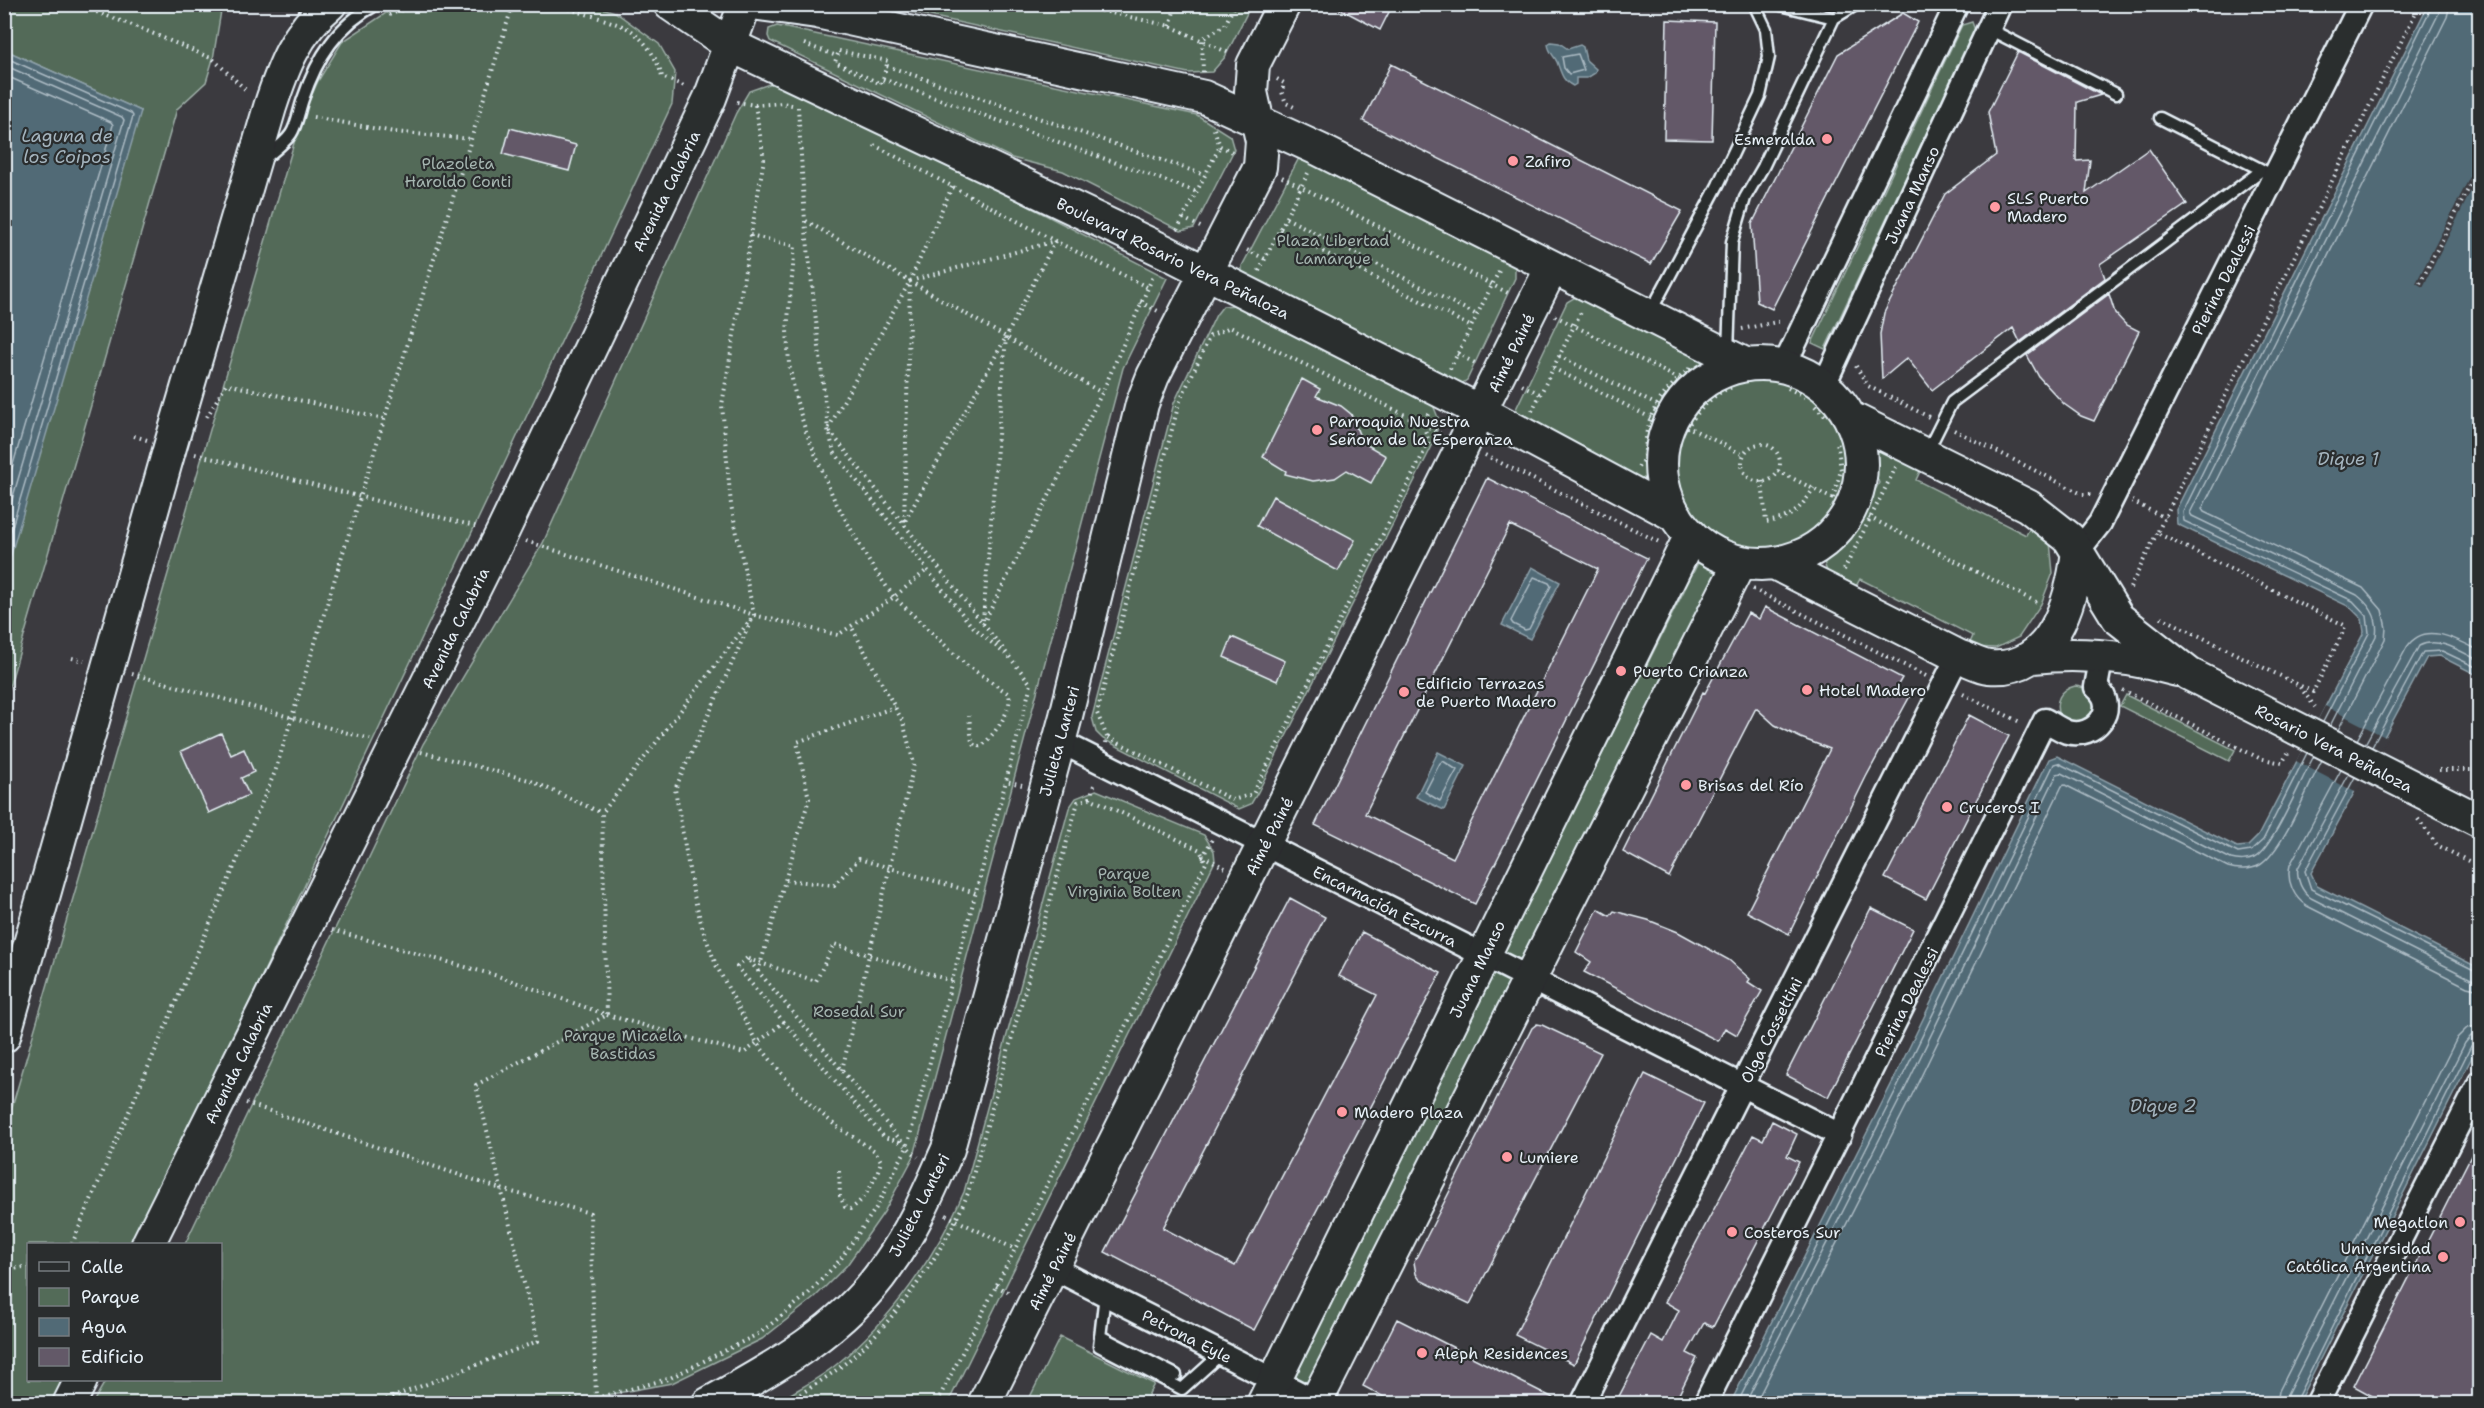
<svg xmlns="http://www.w3.org/2000/svg" width="2484" height="1408" viewBox="0 0 2484 1408" font-family="'Shantell Sans',sans-serif">
<style>
.green{fill:#536b58;stroke:#9eaea8;stroke-width:1.5}
.water{fill:#516a76;stroke:#8da0aa;stroke-width:1.5}
.pier{fill:#3b3a3f}
.lines{fill:none;stroke-linecap:round;stroke-linejoin:round}
.shore{stroke:#acbbc4;stroke-width:1.5}
.building{fill:#635968;stroke:#e8f1f8;stroke-width:1.5;fill-rule:evenodd}
.lane-casing{stroke:#e8f1f8;stroke-width:15}
.street-casing{stroke:#e8f1f8;stroke-width:27}
.secondary-casing{stroke:#e8f1f8;stroke-width:36}
.path{stroke:#e8f1f8;stroke-width:4;stroke-dasharray:1.5 4.5;stroke-linecap:butt}
.lane{stroke:#2a2d2e;stroke-width:10}
.street{stroke:#2a2d2e;stroke-width:22}
.secondary{stroke:#2a2d2e;stroke-width:32}
.poi-dot{fill:#ff9aa2;stroke:#2a2d2e;stroke-width:2}
.labels{text-anchor:middle;stroke-width:4.5;stroke-linejoin:round;paint-order:stroke}
.poi-label{font-size:16px;fill:#e8f1f8;stroke:#2a2d2e;text-anchor:start}
.park-label{font-size:16px;fill:#a5b5b0;stroke:#2a2d2e}
.street-label{font-size:16px;fill:#e8f1f8;stroke:#2a2d2e}
.water-label{font-size:18px;font-style:italic;fill:#a4b4be;stroke:#2a2d2e}
</style>
<rect width="100%" height="100%" fill="#3b3a3f"/>
<filter id="ink" filterUnits="userSpaceOnUse"><feTurbulence type="fractalNoise" baseFrequency=".0167" numOctaves="2"/><feDisplacementMap in="SourceGraphic" scale="12" xChannelSelector="R" yChannelSelector="G"/><feConvolveMatrix kernelMatrix="1 2 1 2 8 2 1 2 1" color-interpolation-filters="sRGB"/></filter>
<g filter="url(#ink)">
<!-- green -->
<path class="green" d="M 588,4 L 615,12 L 659,44 L 675,72 L 672,104 L 507,458 L 135,1244 L 28,1244 L 28,1380 L 69,1380 L 56,1403 L 5,1403 L 4,1134 L 301,119 L 318,81 L 342,42 L 398,5 Z
M 5,5 L 222,5 L 213,59 L 206,82 L 177,109 L 5,702 L 5,348 L 141,111 L 5,50 Z
M 880,5 L 1251,4 L 1251,5 L 1225,57 L 1212,72 L 1188,73 Z
M 1972,22 L 1975,30 L 1825,349 L 1812,343 L 1962,25 Z
M 777,26 L 1197,115 L 1230,136 L 1234,150 L 1194,228 L 1181,231 L 1063,171 L 1012,158 L 770,41 L 768,36 L 769,29 Z
M 775,82 L 798,87 L 1167,278 L 1123,368 L 914,1156 L 884,1212 L 847,1265 L 814,1298 L 762,1339 L 672,1383 L 563,1403 L 92,1404 L 106,1380 L 220,1380 L 220,1244 L 185,1244 L 423,744 L 543,543 L 736,113 L 749,91 Z
M 1299,158 L 1310,158 L 1515,266 L 1515,278 L 1467,380 L 1458,386 L 1242,278 L 1242,266 Z
M 1577,296 L 1701,355 L 1704,364 C 1697,379 1680,383 1669,394 C 1654,411 1650,452 1648,474 L 1641,480 L 1515,417 L 1516,409 L 1567,302 Z
M 1236,305 L 1433,405 L 1439,420 L 1435,440 L 1258,792 L 1251,804 L 1239,809 L 1103,739 L 1096,732 L 1092,717 L 1174,403 L 1216,315 L 1223,306 Z
M1670 462a90 90 0 1 1 180 0a90 90 0 1 1-180 0Z
M 1883,447 L 1922,467 L 1916,480 L 2026,535 L 2033,522 L 2050,542 L 2053,573 L 2041,604 L 2019,637 L 1996,648 L 1968,647 L 1973,636 L 1860,579 L 1854,590 C 1837,580 1821,576 1825,553 L 1850,536 L 1879,483 L 1870,460 L 1875,450 Z
M 1702,555 L 1726,567 L 1305,1403 L 1276,1404 Z
M 2075,686 C 2092,687 2093,697 2096,712 L 2077,726 L 2059,716 C 2054,701 2060,690 2075,686 Z
M 2126,695 L 2235,750 L 2229,761 L 2120,706 Z
M 1096,790 L 1204,835 L 1214,851 L 1215,861 L 948,1403 L 776,1403 C 796,1390 819,1379 837,1364 C 892,1319 936,1256 964,1192 L 1069,808 L 1076,798 Z
M 1060,1337 L 1154,1384 L 1144,1403 L 1027,1403 Z"/>
<!-- water -->
<path class="water" d="M 2428,5 L 2479,5 L 2479,676 L 2440,656 L 2427,657 L 2311,873 L 2317,886 L 2479,968 L 2479,1043 L 2298,1403 L 1730,1404 L 1891,1085 L 2049,759 L 2057,756 L 2237,847 L 2248,846 L 2258,836 L 2364,632 L 2362,619 L 2350,607 L 2177,524 L 2176,510 Z
M 1551,42 L 1559,43 L 1568,49 L 1580,45 L 1583,47 L 1586,60 L 1596,69 L 1595,73 L 1587,78 L 1576,78 L 1576,84 L 1573,86 C 1562,81 1561,72 1557,62 C 1554,55 1549,53 1548,44 Z
M 5,50 L 141,111 L 5,575 Z
M 1532,567 L 1560,582 L 1530,639 L 1502,625 Z
M 1438,752 L 1466,766 L 1444,810 L 1416,797 Z"/>
<!-- pier -->
<path class="pier" d="M 2479,159 L 2479,175 L 2423,287 L 2416,283 Z
M 2325,706 L 2387,738 L 2357,793 L 2296,761 Z"/>
<g class="lines">
<!-- shore -->
<path class="shore" d="M 1578,54 L 1584,70 L 1569,74 L 1564,68 L 1562,57 Z
M 4,57 L 131,113 L 133,116 L 4,554
M 4,65 L 122,117 L 124,120 L 4,527
M 4,75 L 111,122 L 113,125 L 4,495
M 1534,577 L 1549,583 L 1551,586 L 1529,629 L 1525,630 L 1513,624 L 1511,621 Z
M 2323,722 L 2369,633 L 2367,616 L 2353,601 L 2184,521 L 2183,512 L 2433,4
M 2330,726 L 2376,636 C 2379,618 2370,605 2357,595 L 2192,516 L 2190,513 L 2439,13 L 2441,4
M 2338,730 L 2385,639 L 2386,628 L 2382,610 L 2363,588 L 2204,512 L 2202,509 L 2447,17 L 2450,4
M 2357,740 L 2407,647 C 2425,620 2458,640 2480,651
M 2365,744 L 2419,646 C 2439,636 2461,652 2480,661
M 2372,747 L 2423,652 L 2442,651 L 2480,669
M 1443,761 L 1457,770 L 1440,801 L 1425,792 L 1440,763 Z
M 2341,770 L 2290,865 C 2286,881 2294,898 2307,906 L 2467,987 L 2480,990
M 2349,774 L 2298,868 C 2296,879 2302,892 2311,898 L 2471,979 L 2480,981
M 2355,777 L 2305,871 L 2311,889 L 2480,973
M 1737,1404 L 1897,1088 L 2054,764 L 2058,763 L 2238,853 L 2251,851 L 2263,840 L 2307,753
M 1745,1404 L 1904,1091 L 2057,774 L 2061,773 L 2231,859 C 2238,861 2248,861 2254,858 C 2273,849 2302,777 2314,756
M 1755,1404 L 1912,1095 L 2062,786 L 2065,785 L 2228,867 C 2237,870 2251,870 2260,865 C 2283,851 2308,786 2322,760
M 2277,1404 L 2279,1391 L 2457,1038 L 2467,1028 L 2480,1025
M 2286,1404 L 2287,1395 L 2465,1043 L 2471,1036 L 2480,1034
M 2294,1404 L 2471,1046 L 2480,1042"/>
</g>
<!-- building -->
<path class="building" d="M 1331,4 L 1393,4 L 1380,30 Z
M 1903,13 L 1918,22 L 1772,309 L 1757,302 L 1752,224 L 1838,54 Z
M 1667,20 L 1715,22 L 1712,140 L 1664,139 Z
M 2018,52 L 2101,95 L 2077,102 L 2076,161 L 2090,160 L 2086,193 L 2149,149 L 2187,204 L 2100,264 L 2105,278 L 2020,342 L 2013,328 L 1932,390 L 1907,358 L 1882,379 L 1880,334 L 1884,313 L 1945,194 L 1996,155 L 1988,112 Z
M 1391,64 L 1682,211 L 1651,264 L 1363,121 Z
M 510,128 L 576,145 L 569,171 L 503,154 Z
M 2109,294 L 2115,313 L 2125,324 L 2139,331 L 2094,421 L 2081,416 L 2064,404 L 2039,377 L 2027,355 Z
M 1302,379 L 1320,389 L 1316,396 L 1341,406 L 1351,414 L 1362,442 L 1386,456 L 1371,483 L 1347,470 L 1335,478 L 1313,481 L 1285,474 L 1286,471 L 1263,457 Z
M 1487,478 L 1647,558 L 1475,904 L 1315,825 ZM 1510,525 L 1598,569 L 1453,858 L 1365,814 Z
M 1273,496 L 1355,540 L 1338,571 L 1257,526 Z
M 1765,607 L 1902,678 L 1896,688 L 1910,696 L 1866,777 L 1789,934 L 1747,912 L 1830,749 L 1801,738 L 1775,725 L 1756,708 L 1669,877 L 1623,852 L 1703,692 L 1705,693 L 1748,613 L 1759,619 Z
M 1232,637 L 1285,661 L 1277,681 L 1224,657 Z
M 1969,715 L 2009,736 L 1926,899 L 1885,878 Z
M 221,733 L 231,755 L 244,749 L 254,772 L 241,778 L 249,795 L 209,813 L 181,751 Z
M 1290,898 L 1325,917 L 1163,1228 L 1235,1266 L 1377,995 L 1339,976 L 1362,932 L 1441,973 L 1254,1330 L 1105,1252 Z
M 1871,908 L 1913,929 L 1828,1097 L 1786,1075 Z
M 1598,909 L 1610,916 L 1614,911 L 1648,920 L 1678,932 L 1729,960 L 1750,979 L 1748,982 L 1762,991 L 1737,1035 L 1725,1028 L 1718,1041 L 1584,972 L 1591,962 L 1576,952 Z
M 1537,1024 L 1542,1025 L 1601,1053 L 1470,1304 L 1420,1280 L 1416,1274 L 1414,1262 L 1532,1028 Z
M 1645,1074 L 1704,1103 L 1574,1364 L 1515,1335 Z
M 1772,1121 L 1797,1134 L 1787,1156 L 1799,1162 L 1713,1327 L 1704,1323 L 1687,1353 L 1697,1358 L 1674,1404 L 1615,1404 L 1651,1335 L 1663,1342 L 1679,1310 L 1665,1302 L 1753,1135 L 1763,1140 Z
M 2480,1138 L 2480,1404 L 2387,1404 L 2354,1386 Z
M 1397,1319 L 1565,1404 L 1397,1404 L 1363,1386 Z"/>
<g class="lines">
<defs>
<path id="lane" d="M 1777,4 L 1834,18 L 1857,4
M 1989,29 L 2116,94
M 2160,118 L 2266,172
M 264,159 C 272,152 285,143 291,134 C 297,125 299,110 303,99 C 317,58 337,25 377,4
M 1650,313 L 1718,185 L 1760,96 L 1769,57 L 1766,29 L 1754,4
M 1728,352 L 1732,242 L 1745,198 L 1763,167 L 1834,18
M 1927,452 L 1952,402 L 2262,170
M 1105,1294 L 1099,1346 L 1182,1389 L 1221,1354
M 1100,1336 L 1176,1375"/>
<path id="street" d="M 1784,366 L 1957,4
M 1824,385 L 2000,4
M 2078,551 L 2100,523 L 2361,4
M 1059,741 L 1840,1135
M 1053,1268 L 1321,1404
M 1582,1404 L 1958,656
M 1705,1404 L 2045,720 C 2052,724 2059,729 2067,732 C 2094,740 2121,708 2096,687 L 2102,655
M 2317,1404 L 2480,1082"/>
<path id="secondary" d="M 670,4 L 730,45 L 1166,252 L 1482,412 L 1676,516
M 759,4 L 817,12 L 1204,97 L 1320,150 L 1745,364
M1661 464a100 100 0 1 1 200 0a100 100 0 1 1-200 0Z
M 1851,418 L 2028,506 L 2069,538 L 2118,618 L 2189,674 L 2480,821
M 1774,563 L 1958,656 C 1968,659 1979,666 1989,667 C 2053,673 2072,600 2078,551
M 2032,657 C 2082,652 2129,656 2177,670
M 4,1036 L 170,447 L 270,107 C 283,67 296,32 330,4
M 148,1244 L 502,533 L 710,98 L 745,4
M 69,1404 L 81,1380
M 708,1404 C 774,1368 844,1329 887,1266 C 913,1230 930,1189 948,1149 L 1066,716 L 1142,404 L 1153,376 L 1260,167 L 1262,141 L 1251,92 L 1253,65 L 1284,4
M 984,1404 L 1552,267
M 1263,1404 L 1691,535
M 1315,1404 L 1740,562"/>
</defs>
<!-- lane casing -->
<use href="#lane" class="lane-casing"/>
<!-- street casing -->
<use href="#street" class="street-casing"/>
<!-- secondary casing -->
<use href="#secondary" class="secondary-casing"/>
<!-- path -->
<path class="path" d="M 74,4 L 135,26 L 213,59 L 248,92
M 552,4 C 568,9 622,23 632,31 C 646,42 658,59 662,77 L 687,87
M 1072,4 L 1170,26 L 1231,54
M 389,15 L 417,4
M 1170,26 L 1176,4
M 804,44 L 837,56
M 839,51 L 888,61 L 881,84 L 835,62 Z
M 887,66 L 1205,175
M 1203,72 L 1202,39 L 1225,25 L 1235,4
M 883,79 L 1197,192
M 1277,79 L 1284,83 L 1282,92 L 1286,103 L 1294,107
M 737,102 L 755,105 L 782,103 L 792,105
M 798,107 L 805,221 L 828,429 L 834,452 L 970,624 L 1005,654
M 313,117 L 394,132 L 471,139
M 1214,129 L 1220,146 L 1235,153
M 874,145 L 1055,241 L 1147,287
M 1282,177 L 1510,294
M 952,187 L 910,281 L 904,523 L 1006,337
M 1183,218 L 1202,228
M 1286,218 L 1477,315
M 806,221 L 1102,393
M 1177,230 L 1220,146
M 1280,230 L 1472,327
M 750,235 L 795,246 L 787,330 L 789,364 L 796,399 L 806,432 L 834,499 L 870,563 L 894,597 L 965,664 L 1009,694 C 1013,711 993,735 982,746 L 977,747 L 972,743 L 969,716
M 1247,250 L 1265,259
M 1259,271 L 1308,173
M 2420,283 L 2480,166
M 1140,302 L 1158,311
M 1555,316 L 1679,379
M 1742,329 L 1782,321
M 1457,354 L 1477,364
M 1559,356 L 1657,405
M 1856,366 L 1868,386 L 1929,417
M 1553,368 L 1651,418
M 1450,369 L 1500,269
M 1522,385 L 1540,394
M 1788,388 L 1805,397
M 1815,406 L 1826,417
M 1654,410 L 1744,455
M 1532,411 L 1582,310
M 1428,414 L 1423,424 L 1440,433
M 207,417 L 226,384 L 384,419
M 1686,428 C 1699,411 1712,393 1733,387
M 1954,430 L 2082,494 L 2091,494
M 134,436 L 147,440
M1742 463a19 19 0 1 1 38 0a19 19 0 1 1-38 0Z
M 195,454 L 478,527
M 1485,455 L 1661,543
M 1638,467 C 1648,457 1644,439 1648,426 C 1654,402 1671,385 1689,369 L 1690,365
M 1778,471 L 2040,604
M 1762,481 L 1766,522 C 1793,518 1799,510 1814,488
M 1833,498 L 1841,470 L 1837,441
M 2132,501 L 2165,518
M 526,541 L 754,615 L 838,635 L 894,597 L 927,570
M 1844,570 L 1896,467
M 2130,588 L 2157,533
M 1753,589 L 1926,676
M 2161,617 L 2313,692 L 2346,626 L 2157,533 L 2420,4
M 983,620 L 1006,337 L 1055,241
M 751,621 L 675,789 L 693,892 L 703,930 L 716,965 L 757,1043 L 792,1086 L 810,1104 L 836,1126 L 875,1151 L 881,1161 C 877,1177 865,1201 850,1209 L 845,1207 L 840,1196 L 839,1170
M 983,624 L 1102,393 L 1154,274
M 72,658 L 84,661
M 132,674 L 370,739
M 2300,687 L 2315,707
M 2123,690 L 2259,758 L 2282,763 L 2288,753
M 1963,694 L 2020,722
M 1106,743 L 1107,737 L 1097,713 L 1179,403 L 1210,336 L 1230,327 L 1423,424 L 1429,442 L 1253,794 L 1233,800 L 1107,737
M 421,752 L 529,780 L 602,813
M 2439,770 L 2474,770 L 2480,773
M 1022,785 L 1006,781 L 1031,684 L 828,429 L 910,281 L 1055,241
M 1090,798 L 1095,782
M 2418,819 L 2437,845 L 2480,867
M 1212,840 L 1203,856 L 1225,868
M 786,880 L 834,885 L 859,859 L 976,893
M 332,930 L 498,976 L 607,1015 L 744,1053 L 784,1022 L 884,1137 L 903,1143
M 748,959 L 816,981 L 834,944 L 952,981
M 758,972 L 809,799 L 797,742 L 895,707
M 784,1022 L 737,967 L 747,958 L 903,1143 L 918,1157
M 842,1070 L 914,764 L 903,722 L 851,626
M 246,1103 L 501,1189 L 590,1213 L 596,1398 L 566,1400 L 566,1404
M 946,1215 L 1015,1249
M 72,1244 L 275,772 L 513,4
M 4,1271 L 28,1266
M 996,1286 L 1012,1294
M 596,1398 L 668,1379 L 760,1333 L 807,1295 L 840,1260 L 876,1208 L 907,1147 L 1006,781
M 375,1404 L 538,1341 L 476,1085 L 607,1015 L 602,813 L 754,615 L 731,505 L 722,405 L 764,159 L 755,105
M 785,1404 C 803,1392 822,1381 839,1368 C 890,1329 944,1253 968,1193 L 1078,802 L 1090,798 L 1200,850 L 1206,863 L 1015,1249 L 936,1404"/>
<!-- lane -->
<use href="#lane" class="lane"/>
<!-- street -->
<use href="#street" class="street"/>
<!-- secondary -->
<use href="#secondary" class="secondary"/>
</g>
</g>
<!-- markers -->
<g class="poi-dot">
<circle cx="1827" cy="139" r="6"/>
<circle cx="1513" cy="161" r="6"/>
<circle cx="1995" cy="207" r="6"/>
<circle cx="1317" cy="430" r="6"/>
<circle cx="1621" cy="671" r="6"/>
<circle cx="1807" cy="690" r="6"/>
<circle cx="1404" cy="692" r="6"/>
<circle cx="1686" cy="785" r="6"/>
<circle cx="1947" cy="807" r="6"/>
<circle cx="1342" cy="1112" r="6"/>
<circle cx="1507" cy="1157" r="6"/>
<circle cx="2460" cy="1222" r="6"/>
<circle cx="1732" cy="1232" r="6"/>
<circle cx="2443" cy="1257" r="6"/>
<circle cx="1422" cy="1353" r="6"/>
</g>
<g class="labels">
<!-- poi labels -->
<g class="poi-label">
<text x="1815" y="145" text-anchor="end">Esmeralda</text>
<text x="1525" y="167">Zafiro</text>
<text x="2007" y="204">SLS Puerto<tspan x="2007" dy="18">Madero</tspan></text>
<text x="1329" y="427">Parroquia Nuestra<tspan x="1329" dy="18">Señora de la Esperanza</tspan></text>
<text x="1633" y="677">Puerto Crianza</text>
<text x="1416" y="689">Edificio Terrazas<tspan x="1416" dy="18">de Puerto Madero</tspan></text>
<text x="1819" y="696">Hotel Madero</text>
<text x="1698" y="791">Brisas del Río</text>
<text x="1959" y="813">Cruceros I</text>
<text x="1354" y="1118">Madero Plaza</text>
<text x="1519" y="1163">Lumiere</text>
<text x="2448" y="1228" text-anchor="end">Megatlon</text>
<text x="1744" y="1238">Costeros Sur</text>
<text x="2431" y="1254" text-anchor="end">Universidad<tspan x="2431" dy="18">Católica Argentina</tspan></text>
<text x="1434" y="1359">Aleph Residences</text>
</g>
<!-- park labels -->
<g class="park-label">
<text x="458" y="169">Plazoleta<tspan x="458" dy="18">Haroldo Conti</tspan></text>
<text x="1333" y="246">Plaza Libertad<tspan x="1333" dy="18">Lamarque</tspan></text>
<text x="1124" y="879">Parque<tspan x="1124" dy="18">Virginia Bolten</tspan></text>
<text x="859" y="1017">Rosedal Sur</text>
<text x="623" y="1041">Parque Micaela<tspan x="623" dy="18">Bastidas</tspan></text>
</g>
<!-- street labels -->
<g class="street-label">
<text transform="translate(666 191) rotate(-64)" y="6">Avenida Calabria</text>
<text transform="translate(1912 195) rotate(-65)" y="6">Juana Manso</text>
<text transform="translate(1173 258) rotate(26)" y="6">Boulevard Rosario Vera Peñaloza</text>
<text transform="translate(2223 280) rotate(-63)" y="6">Pierina Dealessi</text>
<text transform="translate(1511 353) rotate(-64)" y="6">Aimé Painé</text>
<text transform="translate(455 628) rotate(-64)" y="6">Avenida Calabria</text>
<text transform="translate(1059 741) rotate(-75)" y="6">Julieta Lanteri</text>
<text transform="translate(2334 748) rotate(27)" y="6">Rosario Vera Peñaloza</text>
<text transform="translate(1269 836) rotate(-63)" y="6">Aimé Painé</text>
<text transform="translate(1385 906) rotate(27)" y="6">Encarnación Ezcurra</text>
<text transform="translate(1477 969) rotate(-64)" y="6">Juana Manso</text>
<text transform="translate(1906 1002) rotate(-63)" y="6">Pierina Dealessi</text>
<text transform="translate(1771 1030) rotate(-63)" y="6">Olga Cossettini</text>
<text transform="translate(238 1063) rotate(-64)" y="6">Avenida Calabria</text>
<text transform="translate(919 1205) rotate(-63)" y="6">Julieta Lanteri</text>
<text transform="translate(1052 1271) rotate(-63)" y="6">Aimé Painé</text>
<text transform="translate(1187 1336) rotate(27)" y="6">Petrona Eyle</text>
</g>
<!-- water labels -->
<g class="water-label">
<text x="67" y="142">Laguna de<tspan x="67" dy="21">los Coipos</tspan></text>
<text x="2348" y="465">Dique 1</text>
<text x="2163" y="1112">Dique 2</text>
</g>
</g>
<!-- margin -->
<rect width="2484" height="1408" fill="none" stroke="#2a2d2e" stroke-width="24"/>
<rect x="12" y="12" width="2460" height="1384" fill="none" stroke="#e8f1f8" stroke-width="2" filter="url(#ink)"/>
<!-- legend -->
<rect x="27" y="1243" width="195" height="138" fill="#2a2d2e" stroke="#767b7f" stroke-width="1.5"/>
<rect x="39" y="1262" width="30" height="9" fill="#2a2d2e" stroke="#767b7f" stroke-width="1.5"/>
<text x="81" y="1273" font-size="18" fill="#e8f1f8">Calle</text>
<rect x="39" y="1288" width="30" height="18" fill="#536b58" stroke="#767b7f" stroke-width="1.5"/>
<text x="81" y="1303" font-size="18" fill="#e8f1f8">Parque</text>
<rect x="39" y="1318" width="30" height="18" fill="#516a76" stroke="#767b7f" stroke-width="1.5"/>
<text x="81" y="1333" font-size="18" fill="#e8f1f8">Agua</text>
<rect x="39" y="1348" width="30" height="18" fill="#635968" stroke="#767b7f" stroke-width="1.5"/>
<text x="81" y="1363" font-size="18" fill="#e8f1f8">Edificio</text>
</svg>
